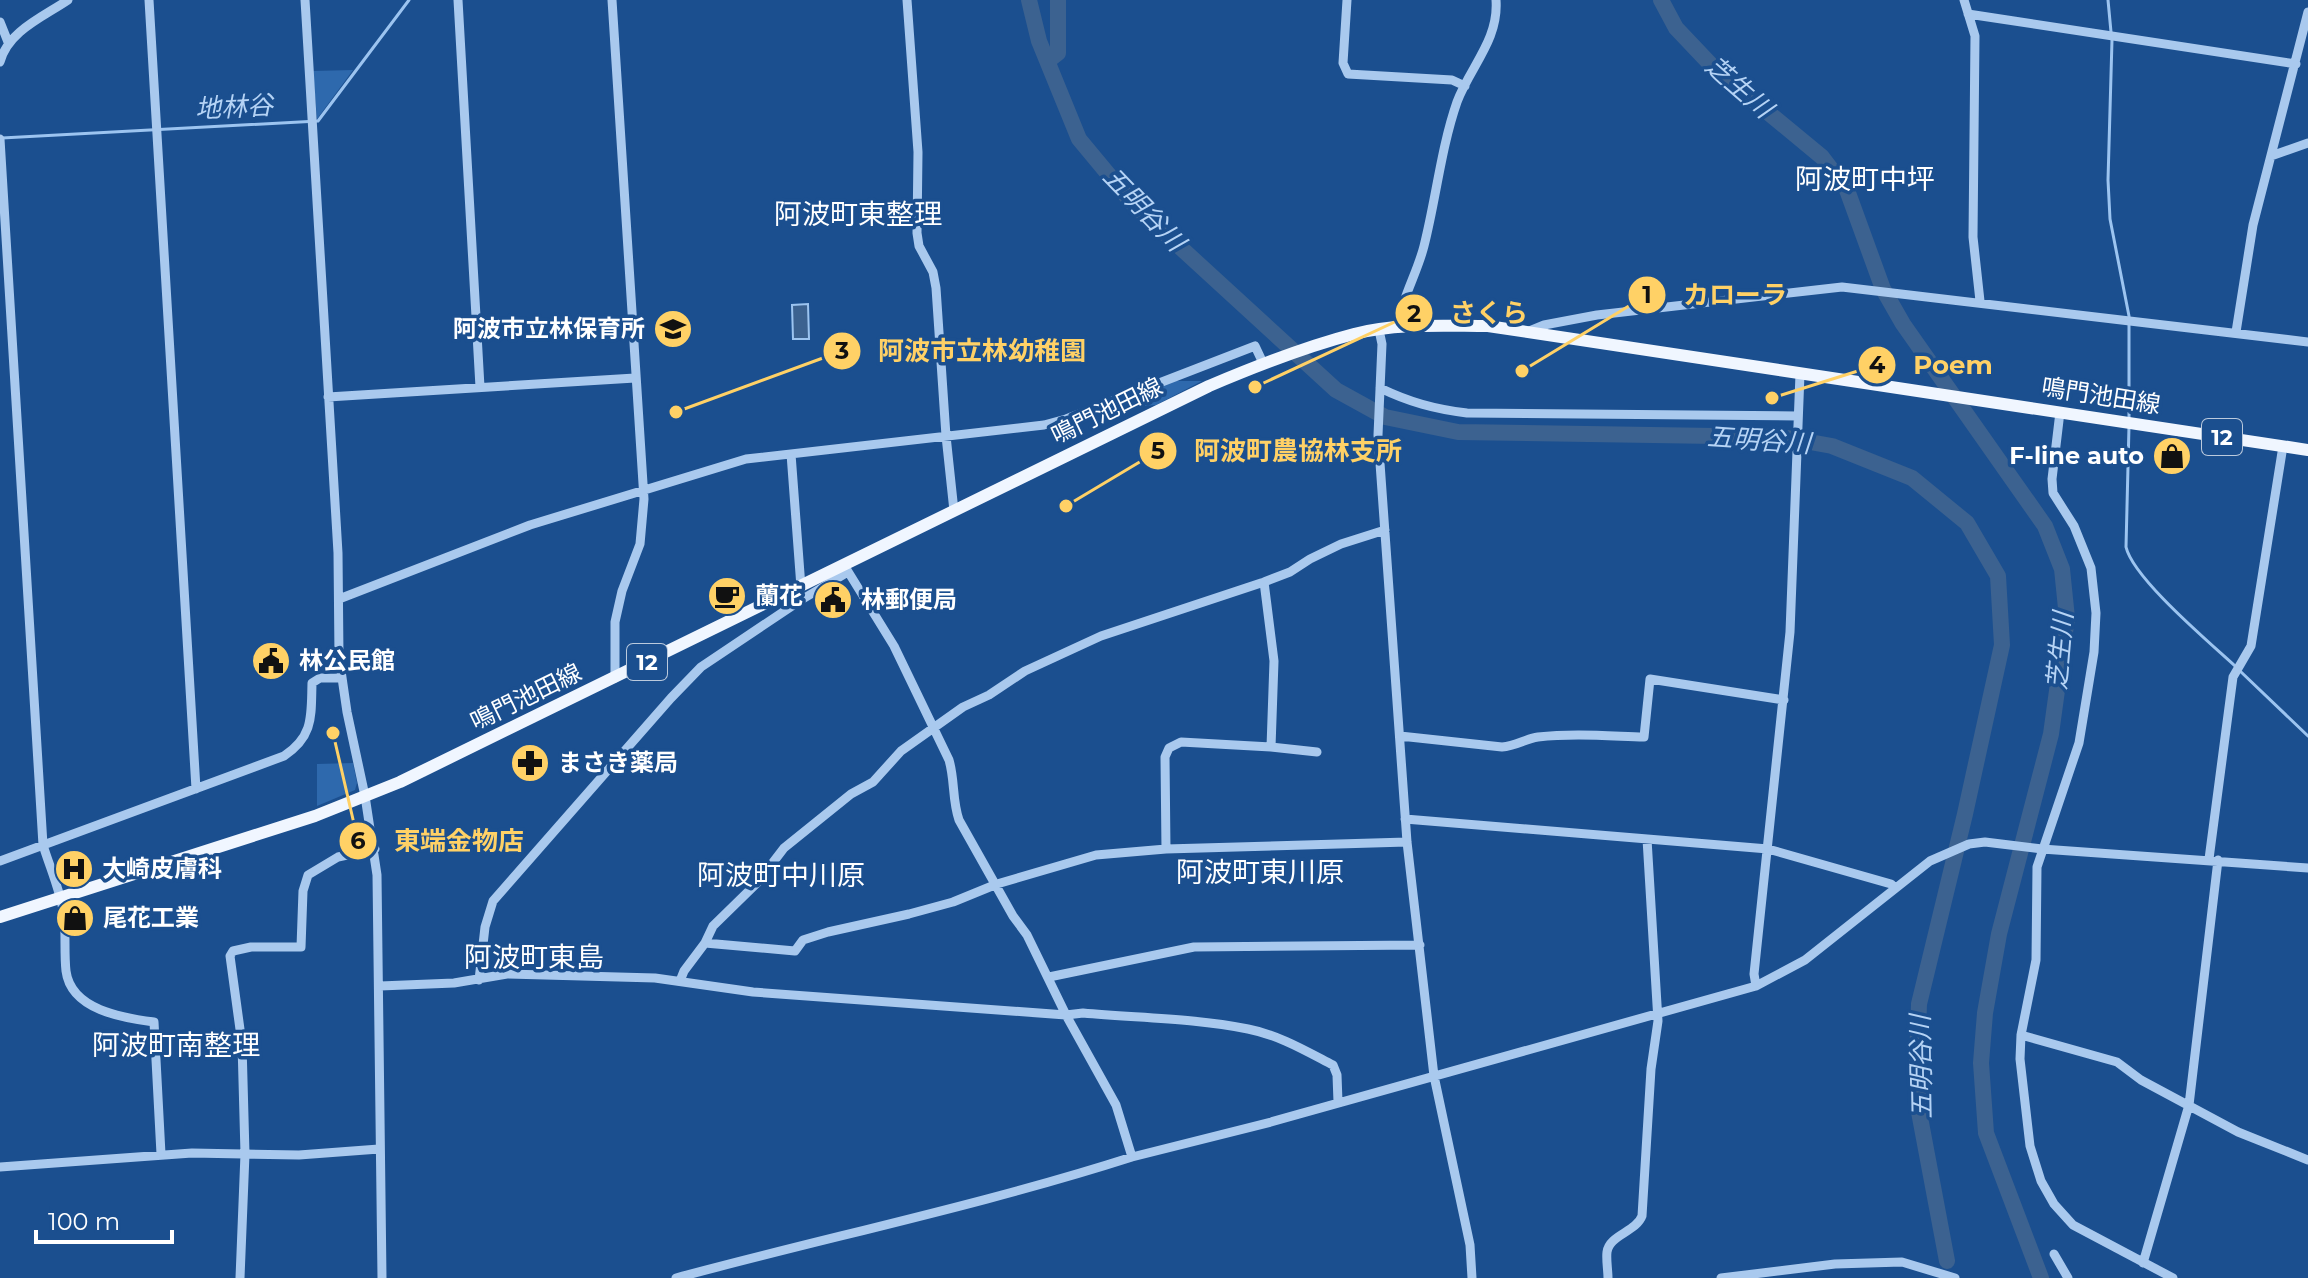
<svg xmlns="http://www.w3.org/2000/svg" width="2308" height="1278" viewBox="0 0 2308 1278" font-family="Montserrat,'Noto Sans JP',sans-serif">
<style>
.green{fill:#2e69ad}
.water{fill:#3c6290;stroke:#9cc4f0;stroke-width:2}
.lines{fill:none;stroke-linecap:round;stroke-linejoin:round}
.stream{stroke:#9cc4f0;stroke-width:3}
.river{stroke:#3c6290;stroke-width:16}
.minor{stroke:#a9c9ee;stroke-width:9}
.major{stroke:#f0f6ff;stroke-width:12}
.labels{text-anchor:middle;stroke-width:7;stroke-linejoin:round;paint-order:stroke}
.shield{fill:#1b4f8f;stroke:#bbcadd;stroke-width:2}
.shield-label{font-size:22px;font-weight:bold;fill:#fff}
.poi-label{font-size:24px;font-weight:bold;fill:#fff;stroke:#1b4f8f;text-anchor:start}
.street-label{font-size:24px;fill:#fff;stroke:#1b4f8f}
.water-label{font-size:26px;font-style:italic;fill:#b5d3f5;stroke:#1b4f8f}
.quarter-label{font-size:28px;fill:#fff;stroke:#1b4f8f}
.leader{fill:none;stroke:#ffd166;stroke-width:3}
.callout-dot{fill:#ffd166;stroke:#1b4f8f;stroke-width:3}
.mark-label{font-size:24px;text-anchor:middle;font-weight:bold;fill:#111}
.callout-label{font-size:26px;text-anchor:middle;font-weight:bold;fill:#ffd166;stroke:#1b4f8f;stroke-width:7;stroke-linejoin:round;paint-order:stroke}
</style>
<rect width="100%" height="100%" fill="#1b4f8f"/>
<!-- green -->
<path class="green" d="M 353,70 L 317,119 L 313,71 Z
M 1173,381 L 1202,381 L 1156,405 L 1105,409 Z
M 353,763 L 357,783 L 355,790 L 317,806 L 317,764 Z"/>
<!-- water -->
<path class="water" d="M 808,304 L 809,339 L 793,339 L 792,305 Z"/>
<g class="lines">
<!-- stream -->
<path class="stream" d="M 2108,0 L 2111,32
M 2112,40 L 2108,180 L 2110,219 L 2129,316 L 2129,418
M 2,138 L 318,121 L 409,0
M 2129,426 L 2126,547 C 2133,578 2209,642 2235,666
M 2240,671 L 2308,736"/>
<!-- river -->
<path class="river" d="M 1029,0 L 1039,41 L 1079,139 L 1133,204 L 1336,390 L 1385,417 L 1458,432 L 1782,437 L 1832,446 L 1912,478 L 1967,523 L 1998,576 L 2002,645 L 1965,814 L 1919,1004 L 1917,1061 L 1919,1112 L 1947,1261
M 1661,0 L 1676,28 L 1713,67 L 1822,157 L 1847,190 L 1883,289 L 1903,324 L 2045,526 L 2062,569 L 2067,618 L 2051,734 L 1999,934 L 1985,1013 L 1981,1063 L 1986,1133 L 2041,1278
M 1049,60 L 1058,53 L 1058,0"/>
<!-- minor -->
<path class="minor" d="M 149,0 L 196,789
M 305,0 L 338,553 L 339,657 L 347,712 L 365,796 L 377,875 L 382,1278
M 458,0 L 480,387
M 612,0 L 644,499 L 640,544 L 622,591 L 615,622 L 615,678
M 907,0 L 918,152 L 917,233 L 919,246 L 933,272 L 936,288 L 946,436 L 954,511
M 1347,0 L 1343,63 L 1348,74 L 1452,80 L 1465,86
M 1964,0 L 1975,36 L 1973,237 L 1980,301
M 1968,14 L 2296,64
M 0,22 L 8,42
M 0,62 C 8,31 43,17 68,0
M 0,139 L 43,845 C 50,868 61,892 64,916 C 66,934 64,953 66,971 C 71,1010 123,1018 154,1022 L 161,1154
M 2271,156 L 2308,143
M 1398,328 C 1401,299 1417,274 1424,246 C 1436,199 1441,148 1457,102 C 1470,67 1499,40 1496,0
M 1379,330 L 1382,344 L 1378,435 L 1407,842 L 1434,1076 L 1470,1245 L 1472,1278
M 1527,332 L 1544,325 L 1597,315 L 1842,287 L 2308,342
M 2236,332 L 2253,225 L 2308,12
M 1380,388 C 1409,402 1434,409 1467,413 L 1798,416
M 328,397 L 635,378
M 2060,412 L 2052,479 L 2053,493 L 2074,526 L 2091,568 L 2096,613 L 2094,652 L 2079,743 L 2037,867 L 2036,960 L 2021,1035 L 2020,1059 L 2030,1146 L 2041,1181 L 2054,1204 L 2073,1225 L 2173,1278
M 791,454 L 801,587
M 844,565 L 894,646 L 949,760 C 955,780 952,800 959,820 L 1013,916 L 1027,935 L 1066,1015 L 1116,1105 L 1132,1157 L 1271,1122 L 1756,986 L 1805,960 L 1930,861 L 1969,844 L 1985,842 L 2042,849 L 2308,868
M 1264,582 L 1274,661 L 1271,747 L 1317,752
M 339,599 L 530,525 L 746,459 L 1044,425 L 1066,419 L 1255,346 L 1263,363
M 1400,736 L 1502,747 C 1516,746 1525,739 1538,737 C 1573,733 1609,736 1644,737 L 1650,679 L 1784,700
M 1405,819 L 1768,849 L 1891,884 L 1895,888
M 1166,849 L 1165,757 L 1169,748 L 1181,742 L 1271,747
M 2209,859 L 2233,677 L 2251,646 L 2283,446
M 0,861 L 284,756 C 314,736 311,716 312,683 L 320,678 L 342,678
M 705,943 L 795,951 L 803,940 L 828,932 L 909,914 L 953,902 L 997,884 L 1096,855 L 1166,849 L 1407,842
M 1049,977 L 1194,947 L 1420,945
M 479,980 L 485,927 L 493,901 L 671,698 L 701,667 L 801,600 L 848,572
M 680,981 L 684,971 L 705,943 L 713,926 L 758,882 L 784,848 L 851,794 L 873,782 L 901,751 L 963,707 L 989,695 L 1025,671 L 1101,636 L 1264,582 L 1290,572 L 1310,559 L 1341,544 L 1385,530
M 380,986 L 454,983 L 507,974 L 655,978 L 753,992 L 1066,1015 L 1083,1013 C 1137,1018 1195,1018 1248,1029 C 1279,1035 1306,1051 1333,1065 L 1337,1075 L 1338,1102
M 1756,986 L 1754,974 L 1790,632 L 1800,374
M 2021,1035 L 2117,1062 L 2141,1080 L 2238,1132 L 2308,1160
M 0,1167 L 192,1153 L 299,1155 L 379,1149
M 2054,1254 L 2068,1278
M 2143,1263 L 2189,1105 L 2218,860
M 240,1278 L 245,1154 L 242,1044 L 230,956 L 233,951 L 251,947 L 301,947 L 303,891 L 308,875 L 338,857 L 375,849
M 676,1278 C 828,1237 982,1205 1132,1157
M 1608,1278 C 1608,1270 1606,1260 1607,1252 C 1609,1235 1636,1232 1642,1216 L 1651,1069 L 1658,1021 L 1647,839
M 1721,1278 L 1835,1264 L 1902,1262 L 1955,1278"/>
<!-- major -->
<path class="major" d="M 0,917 L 315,816 L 400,782 L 1209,386 C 1256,366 1304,347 1354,334 C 1397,323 1444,326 1488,326 L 2308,450"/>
</g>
<!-- icons -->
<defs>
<symbol id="school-disc" viewBox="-11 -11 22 22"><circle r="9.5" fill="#ffd166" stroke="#1b4f8f"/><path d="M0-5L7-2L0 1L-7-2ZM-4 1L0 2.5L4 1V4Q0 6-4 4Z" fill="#111"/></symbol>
<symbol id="shop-disc" viewBox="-11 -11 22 22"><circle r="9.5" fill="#ffd166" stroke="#1b4f8f"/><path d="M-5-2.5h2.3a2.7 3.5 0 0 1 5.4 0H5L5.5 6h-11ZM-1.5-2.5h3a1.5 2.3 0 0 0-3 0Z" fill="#111"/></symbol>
<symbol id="cafe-disc" viewBox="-11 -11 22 22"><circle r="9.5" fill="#ffd166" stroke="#1b4f8f"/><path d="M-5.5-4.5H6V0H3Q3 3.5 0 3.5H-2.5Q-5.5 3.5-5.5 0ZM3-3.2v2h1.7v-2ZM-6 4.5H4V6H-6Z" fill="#111"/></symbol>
<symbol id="civic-disc" viewBox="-11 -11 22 22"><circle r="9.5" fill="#ffd166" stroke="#1b4f8f"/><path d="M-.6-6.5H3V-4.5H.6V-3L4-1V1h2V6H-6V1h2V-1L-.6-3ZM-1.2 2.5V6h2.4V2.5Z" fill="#111"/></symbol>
<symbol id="pharmacy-disc" viewBox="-11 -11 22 22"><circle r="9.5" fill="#ffd166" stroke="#1b4f8f"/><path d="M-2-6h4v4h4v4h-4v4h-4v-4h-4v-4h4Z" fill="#111"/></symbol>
<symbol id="hospital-disc" viewBox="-11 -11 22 22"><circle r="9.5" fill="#ffd166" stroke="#1b4f8f"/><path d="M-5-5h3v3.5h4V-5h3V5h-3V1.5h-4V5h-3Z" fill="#111"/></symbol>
</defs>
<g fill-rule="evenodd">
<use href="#school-disc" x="651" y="307" width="44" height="44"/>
<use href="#shop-disc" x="2150" y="434" width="44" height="44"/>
<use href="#cafe-disc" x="705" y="574" width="44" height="44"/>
<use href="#civic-disc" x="811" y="578" width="44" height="44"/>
<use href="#civic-disc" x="249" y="639" width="44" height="44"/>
<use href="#pharmacy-disc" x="508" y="741" width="44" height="44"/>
<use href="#hospital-disc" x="52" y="847" width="44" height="44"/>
<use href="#shop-disc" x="53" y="896" width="44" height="44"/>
</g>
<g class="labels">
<!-- shield labels -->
<g class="shield">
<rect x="2202" y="419" width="40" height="36" rx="6"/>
<rect x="627" y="644" width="40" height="36" rx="6"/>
</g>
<g class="shield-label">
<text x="2222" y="445">12</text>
<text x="647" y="670">12</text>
</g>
<!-- poi labels -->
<g class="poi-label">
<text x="645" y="337" text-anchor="end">阿波市立林保育所</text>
<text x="2144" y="464" text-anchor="end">F-line auto</text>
<text x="755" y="604">蘭花</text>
<text x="861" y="608">林郵便局</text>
<text x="299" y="669">林公民館</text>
<text x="558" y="771">まさき薬局</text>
<text x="102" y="877">大崎皮膚科</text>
<text x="103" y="926">尾花工業</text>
</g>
<!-- street labels -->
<g class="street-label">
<text transform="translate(2101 396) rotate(9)" y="8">鳴門池田線</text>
<text transform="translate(1107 411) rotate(-26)" y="8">鳴門池田線</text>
<text transform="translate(526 697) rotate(-26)" y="8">鳴門池田線</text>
</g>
<!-- water labels -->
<g class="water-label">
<text transform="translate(1739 87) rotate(41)" y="9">芝生川</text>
<text transform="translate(234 107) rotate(-3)" y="9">地林谷</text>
<text transform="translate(1144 209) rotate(46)" y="9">五明谷川</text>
<text transform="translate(1759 440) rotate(4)" y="9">五明谷川</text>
<text transform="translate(2060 651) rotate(-85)" y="9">芝生川</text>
<text transform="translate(1921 1067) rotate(-91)" y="9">五明谷川</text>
</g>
<!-- quarter labels -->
<g class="quarter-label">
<text x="1865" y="189">阿波町中坪</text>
<text x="858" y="224">阿波町東整理</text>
<text x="1260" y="882">阿波町東川原</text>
<text x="781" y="885">阿波町中川原</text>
<text x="534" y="967">阿波町東島</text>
<text x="176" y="1055">阿波町南整理</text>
</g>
</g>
<!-- callouts -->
<path class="leader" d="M1522 371L1647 295M1255 387L1414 313M676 412L842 351M1772 398L1877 365M1066 506L1158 451M333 733L358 841"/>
<g class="callout-dot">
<circle cx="1522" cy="371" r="8"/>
<circle cx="1255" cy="387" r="8"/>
<circle cx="676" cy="412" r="8"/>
<circle cx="1772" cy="398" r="8"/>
<circle cx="1066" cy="506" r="8"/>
<circle cx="333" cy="733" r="8"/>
<circle cx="1647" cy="295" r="20"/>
<circle cx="1414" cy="313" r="20"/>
<circle cx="842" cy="351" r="20"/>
<circle cx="1877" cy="365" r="20"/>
<circle cx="1158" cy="451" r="20"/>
<circle cx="358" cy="841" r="20"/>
</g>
<g class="mark-label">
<text x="1647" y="303">1</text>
<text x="1414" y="322">2</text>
<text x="842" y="359">3</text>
<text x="1877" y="373">4</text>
<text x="1158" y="459">5</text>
<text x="358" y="849">6</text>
</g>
<g class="callout-label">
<text x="1735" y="304">カローラ</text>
<text x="1489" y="322">さくら</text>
<text x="982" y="360">阿波市立林幼稚園</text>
<text x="1953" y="374">Poem</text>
<text x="1298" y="460">阿波町農協林支所</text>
<text x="459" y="850">東端金物店</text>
</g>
<!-- scale -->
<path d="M36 1230v12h136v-12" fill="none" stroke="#ffffff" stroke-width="4"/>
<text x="48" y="1230" font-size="24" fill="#ffffff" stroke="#1b4f8f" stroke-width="6" paint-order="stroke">100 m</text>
</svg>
